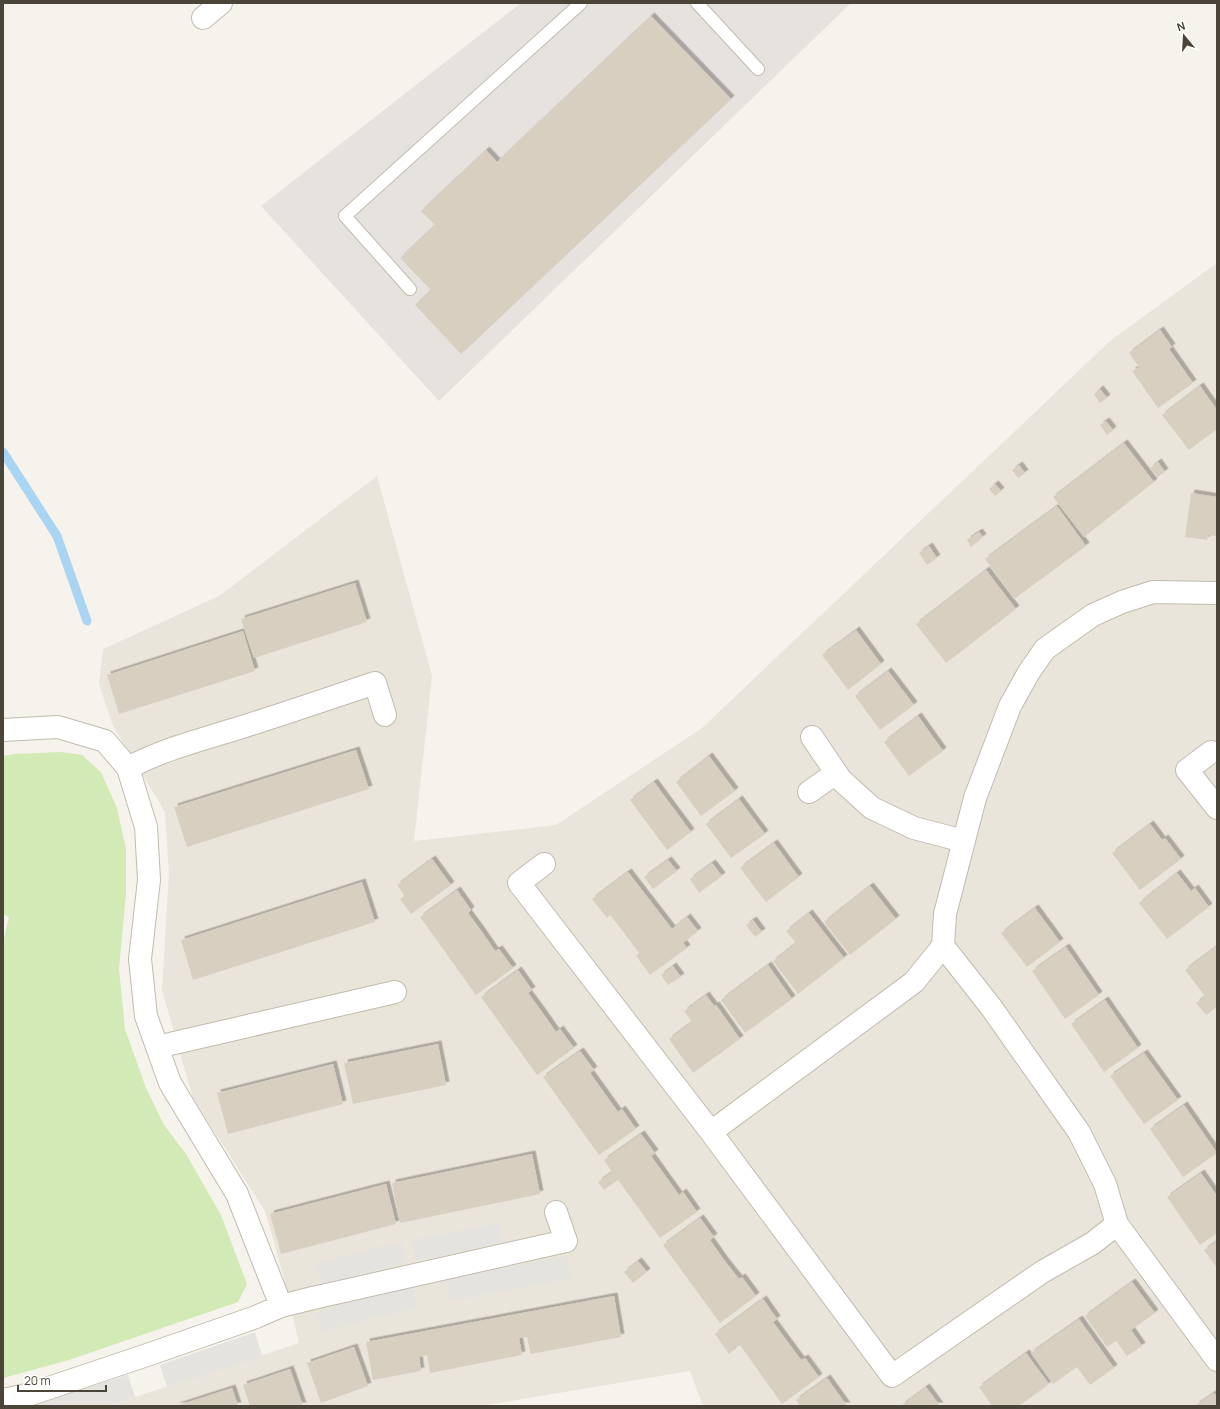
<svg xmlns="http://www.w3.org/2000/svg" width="1220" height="1409" viewBox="0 0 1220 1409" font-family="Manrope,sans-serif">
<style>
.residential{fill:#eae5da}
.industrial{fill:#e6e2dd}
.green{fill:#d2eab5}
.parking{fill:#e5e3e0}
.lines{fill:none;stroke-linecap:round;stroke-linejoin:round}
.stream{stroke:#a9d4f2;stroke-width:9}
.building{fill:#d8cfc1;filter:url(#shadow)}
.service-casing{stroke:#c2bbae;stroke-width:14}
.minor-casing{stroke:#c2bbae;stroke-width:24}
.service{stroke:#fff;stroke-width:12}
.minor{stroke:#fff;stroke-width:22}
</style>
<defs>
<filter id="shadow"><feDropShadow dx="3.5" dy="-3.5" stdDeviation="0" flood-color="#0004"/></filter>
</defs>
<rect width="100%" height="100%" fill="#f6f3ec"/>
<!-- residential -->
<path class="residential" d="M 1217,263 L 1217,1406 L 703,1406 L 690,1371 L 481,1406 L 108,1406 L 299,1343 L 283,1274 L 265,1211 L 193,1098 L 162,990 L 169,873 L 165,812 L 113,726 L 99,684 L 103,649 L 219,596 L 377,476 L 432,676 L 414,841 L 556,825 L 702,728 L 1110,341 Z"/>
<!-- industrial -->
<path class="industrial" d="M 521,3 L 851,3 L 439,401 L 261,206 Z"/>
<!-- green -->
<path class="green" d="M 61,752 L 82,755 L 101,772 L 117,808 L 126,849 L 126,894 L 119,969 L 125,1029 L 146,1088 L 164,1125 L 186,1154 L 221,1215 L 247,1284 L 238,1302 L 69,1360 L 3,1378 L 3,943 L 9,917 L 3,914 L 3,756 L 14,754 Z"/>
<!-- parking -->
<path class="parking" d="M 498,1223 L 502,1242 L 416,1261 L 412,1240 Z
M 401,1241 L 407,1263 L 321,1285 L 316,1263 Z
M 567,1256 L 571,1278 L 451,1301 L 446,1279 Z
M 414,1287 L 417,1308 L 367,1319 L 322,1332 L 314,1313 L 358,1300 Z
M 255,1332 L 262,1356 L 167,1387 L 160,1365 Z
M 128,1375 L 135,1397 L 108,1406 L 28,1406 Z"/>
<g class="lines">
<!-- stream -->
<path class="stream" d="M 3,452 L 57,536 L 87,621"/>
</g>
<!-- building -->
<path class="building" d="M 651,16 L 731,99 L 461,354 L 415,305 L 431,290 L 400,258 L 435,225 L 421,211 L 486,150 L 497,162 Z
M 1160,330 L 1172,347 L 1169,349 L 1193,383 L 1158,408 L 1132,371 L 1139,367 L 1129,353 Z
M 1200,386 L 1217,410 L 1217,429 L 1189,450 L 1162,415 Z
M 1100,389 L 1107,398 L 1100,403 L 1094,394 Z
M 1106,421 L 1113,430 L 1107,435 L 1100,425 Z
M 1124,443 L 1154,482 L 1084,537 L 1053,497 Z
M 1158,462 L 1165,472 L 1157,477 L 1150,468 Z
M 1019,465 L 1025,473 L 1018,478 L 1012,470 Z
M 995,484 L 1001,491 L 995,496 L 989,489 Z
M 1191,493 L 1217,497 L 1217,536 L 1208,535 L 1207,540 L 1185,537 Z
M 1057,506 L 1086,546 L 1014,599 L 985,559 Z
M 979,532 L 983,537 L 971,547 L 967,540 Z
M 929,546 L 937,558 L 927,565 L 919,553 Z
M 986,570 L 1016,609 L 946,663 L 916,624 Z
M 355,583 L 367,622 L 254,658 L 241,619 Z
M 856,630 L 881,664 L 848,690 L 822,655 Z
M 243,631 L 255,671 L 119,714 L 107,675 Z
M 888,671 L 914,705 L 880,730 L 855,696 Z
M 918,716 L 943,751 L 909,776 L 884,742 Z
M 356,750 L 369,789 L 187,847 L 174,807 Z
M 709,756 L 735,791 L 701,816 L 676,782 Z
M 654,782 L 691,832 L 667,850 L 630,800 Z
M 739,799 L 765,834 L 731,858 L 706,824 Z
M 1150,824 L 1162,840 L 1165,838 L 1181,859 L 1140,890 L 1112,853 Z
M 774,843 L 799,877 L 766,902 L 740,868 Z
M 432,859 L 451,885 L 411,914 L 400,899 L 405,896 L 397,885 Z
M 668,860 L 677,871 L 653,889 L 644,877 Z
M 712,863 L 722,876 L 699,893 L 690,879 Z
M 628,872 L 672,929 L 687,917 L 698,931 L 683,943 L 687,948 L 650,975 L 636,956 L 639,953 L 625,934 L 610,915 L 607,918 L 592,899 Z
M 1177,873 L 1191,891 L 1195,888 L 1209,907 L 1167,939 L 1139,903 Z
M 362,882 L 375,922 L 193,980 L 181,940 Z
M 870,886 L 896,919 L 850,955 L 824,922 Z
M 457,890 L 471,910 L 468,913 L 482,932 L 495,951 L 499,949 L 513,968 L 476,995 L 420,917 Z
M 1035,908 L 1060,942 L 1027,967 L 1001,933 Z
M 809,913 L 844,958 L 798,994 L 773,961 L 796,943 L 786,931 Z
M 753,920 L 762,932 L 755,937 L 746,925 Z
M 1217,946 L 1217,1007 L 1206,1015 L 1196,1003 L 1205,996 L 1185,970 Z
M 1066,947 L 1099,995 L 1065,1019 L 1032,971 Z
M 768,965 L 792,999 L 745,1033 L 721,1000 Z
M 673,966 L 681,977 L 668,985 L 661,975 Z
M 518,970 L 532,990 L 528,993 L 542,1012 L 556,1032 L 560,1029 L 574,1048 L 537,1075 L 481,997 Z
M 706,995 L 714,1006 L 716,1005 L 740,1039 L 693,1073 L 669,1039 L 692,1022 L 684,1011 Z
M 1105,1000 L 1138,1048 L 1104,1072 L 1071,1024 Z
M 438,1044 L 446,1085 L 353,1104 L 344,1063 Z
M 580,1051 L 594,1070 L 590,1073 L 618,1112 L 622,1109 L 636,1129 L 599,1155 L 543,1077 Z
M 1144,1053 L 1178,1100 L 1144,1124 L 1110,1076 Z
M 333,1064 L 343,1104 L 228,1134 L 217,1093 Z
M 1184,1105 L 1217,1153 L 1183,1177 L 1150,1129 Z
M 641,1134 L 655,1153 L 651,1156 L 679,1195 L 683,1192 L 697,1212 L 660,1238 L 618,1180 L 604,1190 L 598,1182 L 612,1172 L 604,1160 Z
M 532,1154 L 540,1194 L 400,1223 L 392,1183 Z
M 1201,1173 L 1217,1196 L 1217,1233 L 1200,1245 L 1167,1197 Z
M 386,1184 L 396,1224 L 281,1254 L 270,1214 Z
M 700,1218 L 714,1237 L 710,1240 L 724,1260 L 739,1279 L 742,1277 L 756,1296 L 720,1323 L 663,1245 Z
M 1217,1241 L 1217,1268 L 1204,1250 Z
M 638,1261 L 647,1272 L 633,1283 L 624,1272 Z
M 1132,1282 L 1155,1313 L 1131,1330 L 1142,1346 L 1127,1356 L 1116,1341 L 1107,1347 L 1085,1316 Z
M 614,1296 L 621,1337 L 531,1354 L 527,1337 L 519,1338 L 522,1355 L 430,1373 L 427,1355 L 419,1357 L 421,1371 L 373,1380 L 366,1342 Z
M 763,1299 L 777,1319 L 773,1322 L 801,1360 L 805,1358 L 819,1377 L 782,1404 L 740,1345 L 729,1354 L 715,1334 Z
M 1079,1319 L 1114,1368 L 1090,1385 L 1077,1367 L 1053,1384 L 1031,1353 Z
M 354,1347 L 368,1386 L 321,1403 L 307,1363 Z
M 1026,1353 L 1049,1384 L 1019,1406 L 992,1406 L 979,1387 Z
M 290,1369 L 303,1406 L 250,1406 L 243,1385 Z
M 827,1378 L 847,1406 L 800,1406 L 796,1400 Z
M 926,1387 L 940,1406 L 901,1406 Z
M 232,1388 L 238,1406 L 176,1406 Z
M 1214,1393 L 1217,1397 L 1217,1406 L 1195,1406 Z"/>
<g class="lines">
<defs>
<path id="service" d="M 697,3 L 758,69
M 410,289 L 345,216 L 581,3"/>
<path id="minor" d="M 203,18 L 221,3
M 1217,593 L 1153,592 L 1122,602 L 1093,615 L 1045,649 L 1029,672 L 1010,706 L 975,798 L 945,914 L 943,946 L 991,1007 L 1079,1132 L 1105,1184 L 1117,1224 L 1217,1360
M 3,730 L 58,727 L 105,741 L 128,768 L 146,827 L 149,880 L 140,959 L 146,1016 L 170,1083 L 237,1194 L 281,1306
M 812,737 L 841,780 L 872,808 L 914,828 L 964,841
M 1211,752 L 1187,770 L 1217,808
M 128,768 C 163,749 204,739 242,727 C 287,713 330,698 375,683 L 385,715
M 809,792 L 836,773
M 544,864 L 519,883 L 711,1132 L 892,1376 L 1042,1272 L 1093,1243 L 1117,1224
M 157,1047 L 395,992
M 711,1132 L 914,982 L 943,946
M 3,1400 L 31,1394 L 150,1354 L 256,1317 L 281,1306 L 313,1298 L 566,1241 L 556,1212"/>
</defs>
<!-- service casing -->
<use href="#service" class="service-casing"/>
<!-- minor casing -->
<use href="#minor" class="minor-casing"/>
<!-- service -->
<use href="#service" class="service"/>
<!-- minor -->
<use href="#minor" class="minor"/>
</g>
<!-- border -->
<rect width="1220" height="1409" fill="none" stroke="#4b4439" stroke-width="8"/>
<!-- north arrow -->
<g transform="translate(1184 36) rotate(342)" stroke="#ffffff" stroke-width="3" paint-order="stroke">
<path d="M0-3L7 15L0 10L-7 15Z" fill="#4b4439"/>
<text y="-6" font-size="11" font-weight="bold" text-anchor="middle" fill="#4b4439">N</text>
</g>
<!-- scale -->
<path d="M18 1385v6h88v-6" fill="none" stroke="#4b4439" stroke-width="2"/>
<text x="24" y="1385" font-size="12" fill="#4b4439" stroke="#ffffff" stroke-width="3" paint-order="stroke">20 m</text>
</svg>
